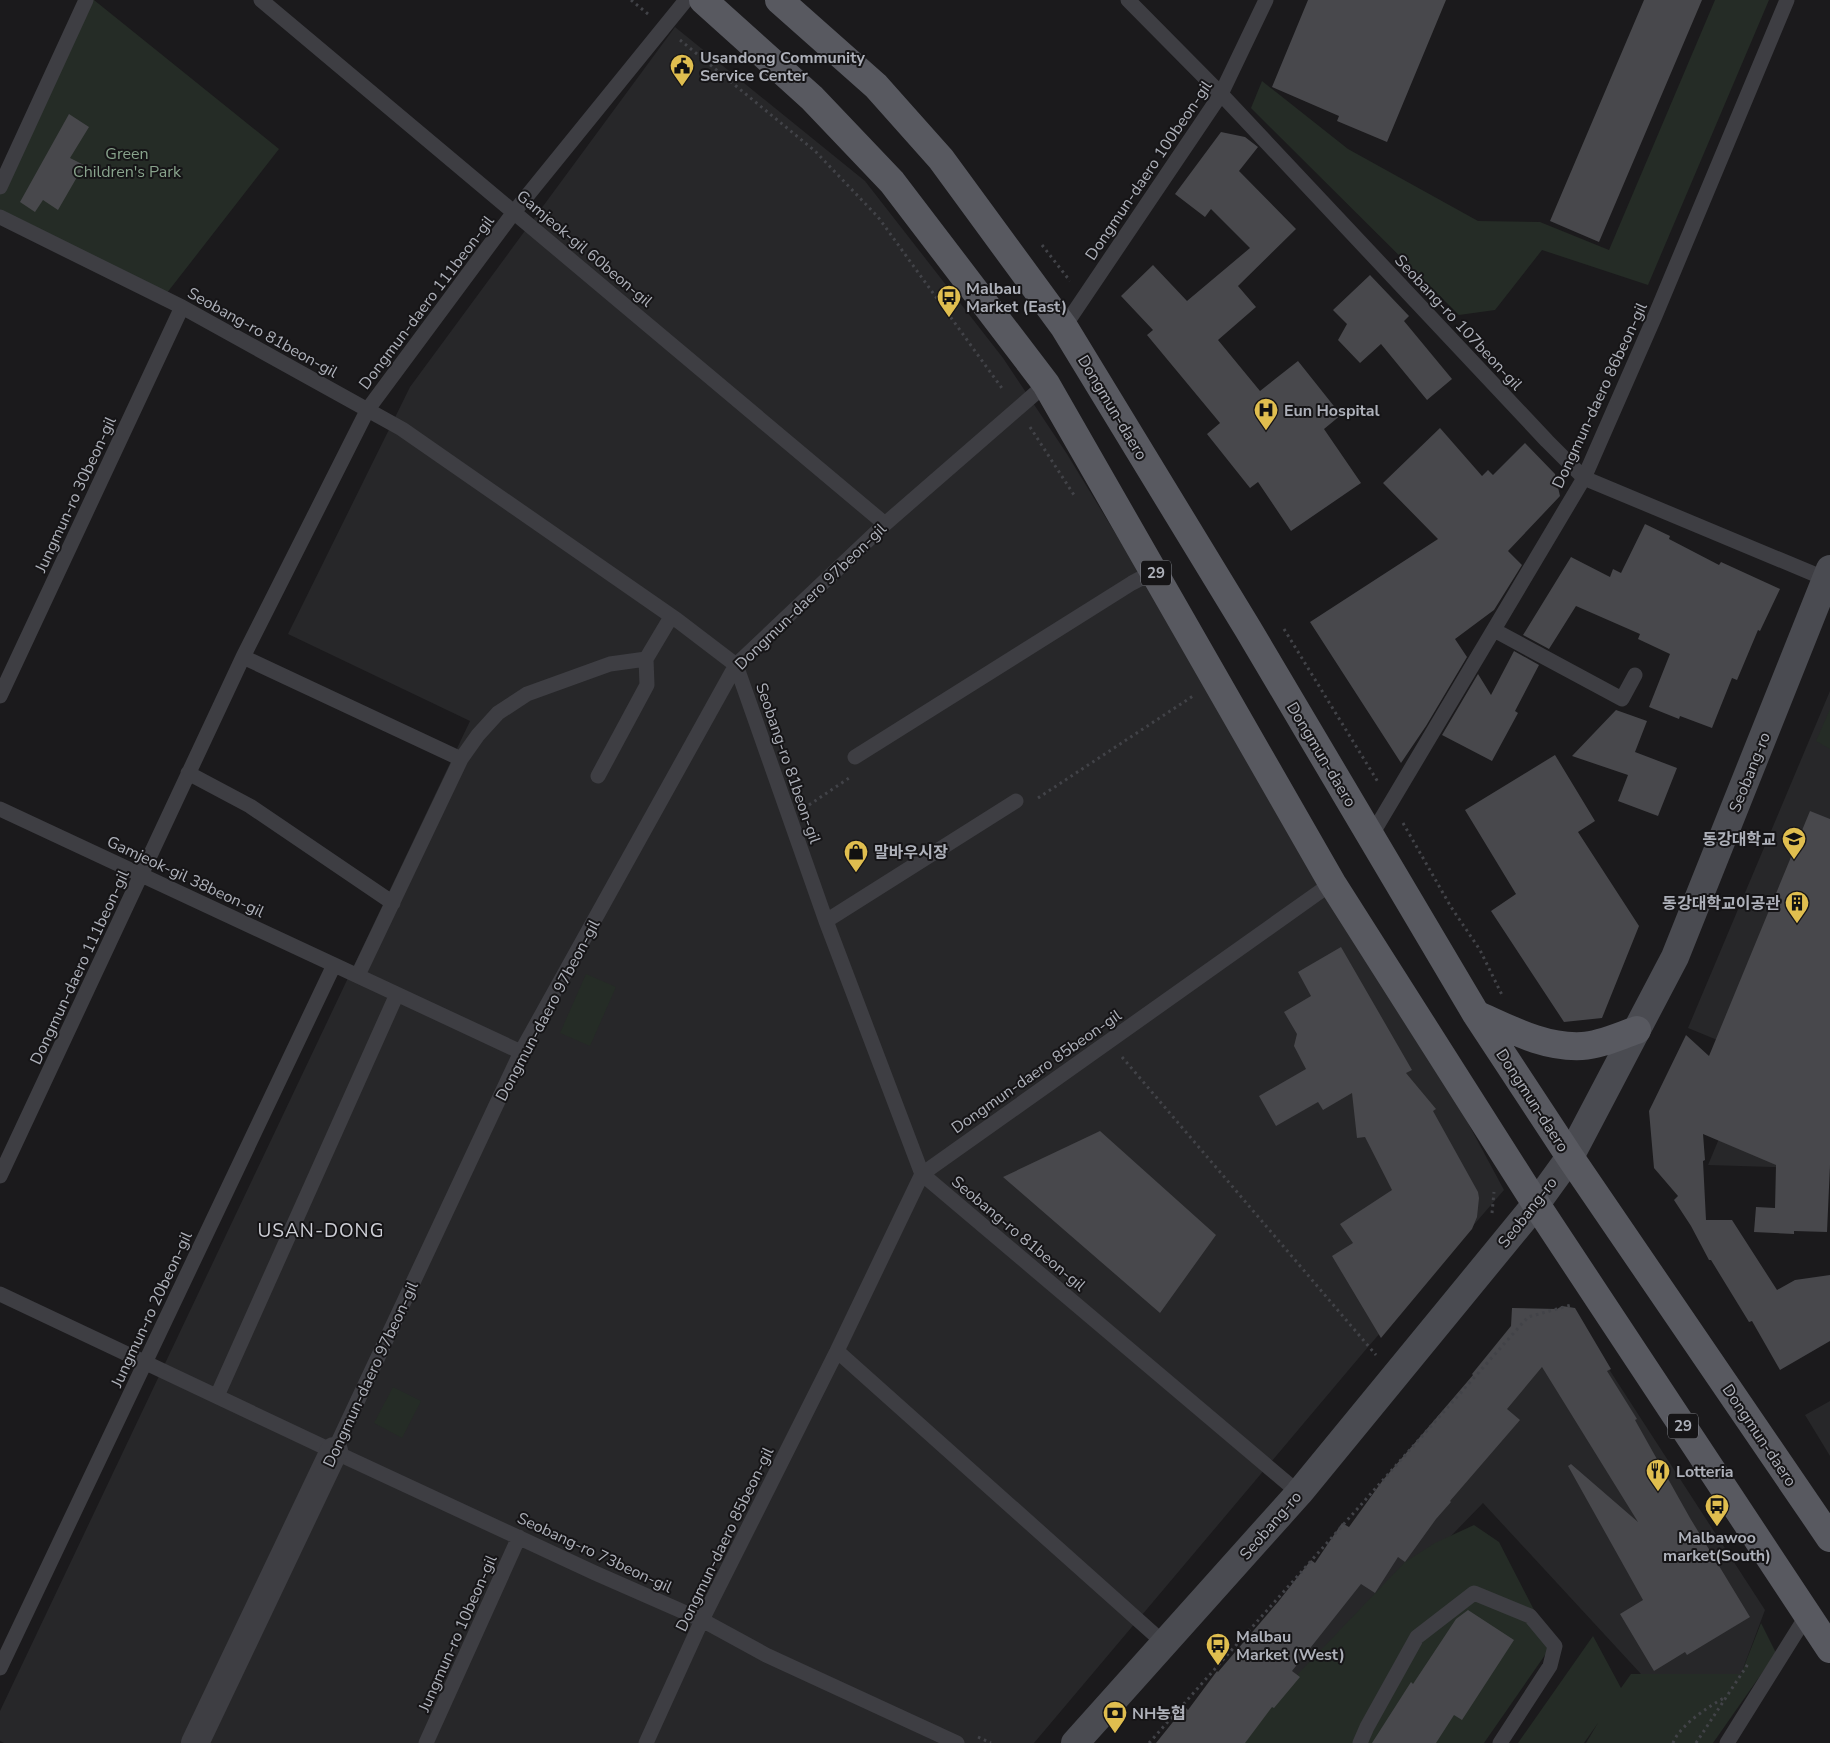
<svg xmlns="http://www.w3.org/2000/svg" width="1830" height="1743" viewBox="0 0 1830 1743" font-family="'Nunito Sans','Noto Sans KR',sans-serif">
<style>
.built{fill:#272729}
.green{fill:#252c26}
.building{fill:#48484c}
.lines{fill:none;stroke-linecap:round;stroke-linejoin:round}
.path{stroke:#424348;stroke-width:3;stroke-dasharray:2.5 4;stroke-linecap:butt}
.service{stroke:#3e3e43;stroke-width:15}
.minor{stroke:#3e3e43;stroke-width:28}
.secondary{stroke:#4a4b51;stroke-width:28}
.primary{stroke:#585960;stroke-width:28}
.labels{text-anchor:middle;stroke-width:4;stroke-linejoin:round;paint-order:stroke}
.shield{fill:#161517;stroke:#808289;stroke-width:1}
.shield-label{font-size:15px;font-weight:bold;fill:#aeb1ba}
.poi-label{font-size:16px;font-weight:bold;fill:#aeb1ba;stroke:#161517;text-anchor:start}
.park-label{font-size:16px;fill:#88a38c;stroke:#161517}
.street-label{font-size:16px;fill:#aeb1ba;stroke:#161517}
.quarter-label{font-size:19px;letter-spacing:1px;fill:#cfd0d7;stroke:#161517}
</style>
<rect width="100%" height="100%" fill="#1b1a1c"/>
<!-- built -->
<path class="built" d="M 675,27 L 865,181 L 1003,358 L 1067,454 L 1418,1030 L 1504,1190 L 1368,1347 L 1034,1743 L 4,1743 L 0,1741 L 0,1711 L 470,721 L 288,634 L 410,387 Z
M 1830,691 L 1830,1169 L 1708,1165 L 1754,1055 L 1688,1028 Z
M 1568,1306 L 1765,1610 L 1741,1674 L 1641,1674 L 1483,1503 L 1250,1743 L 1161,1743 Z
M 1830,1401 L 1830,1456 L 1805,1415 Z"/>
<!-- green -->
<path class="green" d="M 86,0 L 94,0 L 279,149 L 163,298 L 0,217 L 0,187 Z
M 1715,0 L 1769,0 L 1648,285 L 1542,250 L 1495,310 L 1459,315 L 1251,108 L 1262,81 L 1348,149 L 1478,221 L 1540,222 L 1609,250 Z
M 1830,709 L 1830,749 L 1816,741 Z
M 586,974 L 616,987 L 590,1046 L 560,1033 Z
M 393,1387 L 421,1401 L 402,1438 L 374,1423 Z
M 1474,1525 L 1499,1542 L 1552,1645 L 1484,1743 L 1232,1743 L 1405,1562 L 1435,1543 Z
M 1761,1623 L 1776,1653 L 1713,1743 L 1586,1743 L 1598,1723 L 1584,1743 L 1518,1743 L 1593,1636 L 1621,1688 L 1631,1674 L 1741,1674 Z"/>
<!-- building -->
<path class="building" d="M 1308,0 L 1446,0 L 1387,142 L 1337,121 L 1339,116 L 1272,87 Z
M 1644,0 L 1702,0 L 1599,242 L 1550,221 Z
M 69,114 L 89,127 L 70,158 L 84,165 L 58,210 L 43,200 L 35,212 L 20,202 Z
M 1221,132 L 1245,137 L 1258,147 L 1239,171 L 1296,229 L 1238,286 L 1256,307 L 1218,340 L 1260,391 L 1298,361 L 1341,415 L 1324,429 L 1361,483 L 1291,531 L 1258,482 L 1250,488 L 1207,434 L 1220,423 L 1147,335 L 1153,330 L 1121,296 L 1153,265 L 1187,301 L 1250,248 L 1211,209 L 1205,217 L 1175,194 Z
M 1370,275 L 1409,316 L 1404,321 L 1452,379 L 1427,400 L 1381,344 L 1360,363 L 1338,340 L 1347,324 L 1333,310 Z
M 1440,428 L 1482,476 L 1488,470 L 1493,475 L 1525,443 L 1555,474 L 1560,496 L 1508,551 L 1522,565 L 1494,610 L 1455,639 L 1467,657 L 1426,726 L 1401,763 L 1310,622 L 1438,539 L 1383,483 Z
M 1645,524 L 1670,536 L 1669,539 L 1719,565 L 1721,562 L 1780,589 L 1760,631 L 1758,630 L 1737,680 L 1732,678 L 1712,728 L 1680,716 L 1679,719 L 1649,707 L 1670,654 L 1638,639 L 1640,634 L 1576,606 L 1549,649 L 1523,635 L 1571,557 L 1610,577 L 1613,569 L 1621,573 Z
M 1514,651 L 1539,665 L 1515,711 L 1518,713 L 1492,761 L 1442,735 L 1478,674 L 1491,695 Z
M 1616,710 L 1647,721 L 1635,752 L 1677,768 L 1658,816 L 1618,801 L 1628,775 L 1572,756 Z
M 1555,755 L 1595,821 L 1578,832 L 1639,926 L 1602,1018 L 1564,1022 L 1491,911 L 1516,894 L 1465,810 Z
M 1810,811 L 1830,819 L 1830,1165 L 1827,1232 L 1794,1231 L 1794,1234 L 1754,1232 L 1756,1207 L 1775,1208 L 1776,1165 L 1703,1134 L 1705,1160 L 1703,1161 L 1706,1220 L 1732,1220 L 1777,1290 L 1795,1280 L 1830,1275 L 1830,1341 L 1780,1370 L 1752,1321 L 1749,1322 L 1711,1260 L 1709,1260 L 1691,1226 L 1674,1200 L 1678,1196 L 1654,1168 L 1649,1111 L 1686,1035 L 1709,1056 Z
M 1341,947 L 1412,1070 L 1406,1073 L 1436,1109 L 1433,1111 L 1478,1192 L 1479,1198 L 1477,1217 L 1472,1229 L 1381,1338 L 1332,1256 L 1353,1243 L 1340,1224 L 1392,1190 L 1365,1137 L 1357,1138 L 1352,1093 L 1323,1110 L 1318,1102 L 1276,1126 L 1259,1096 L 1306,1069 L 1294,1046 L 1297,1034 L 1284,1012 L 1311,996 L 1298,972 Z
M 1100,1131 L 1216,1235 L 1160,1313 L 1003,1177 Z
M 1562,1306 L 1575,1308 L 1611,1369 L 1607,1371 L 1637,1419 L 1635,1420 L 1690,1518 L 1750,1617 L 1687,1655 L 1685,1652 L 1654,1671 L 1620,1614 L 1643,1600 L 1568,1466 L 1571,1464 L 1638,1522 L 1542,1367 L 1507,1409 L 1520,1420 L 1450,1501 L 1451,1502 L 1436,1519 L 1405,1562 L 1398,1557 L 1375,1593 L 1361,1584 L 1292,1671 L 1300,1677 L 1274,1708 L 1272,1707 L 1245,1743 L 1156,1743 L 1185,1707 L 1188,1710 L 1217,1671 L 1218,1672 L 1278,1602 L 1311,1560 L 1315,1563 L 1342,1523 L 1349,1527 L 1383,1480 L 1473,1375 L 1472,1374 L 1511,1326 L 1512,1308 L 1557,1309 Z
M 1468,1610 L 1514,1640 L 1462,1720 L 1454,1715 L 1436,1743 L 1372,1743 L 1411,1682 L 1413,1684 L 1456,1619 Z"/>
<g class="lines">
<!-- path -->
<path class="path" d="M 631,0 L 648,14
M 680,40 L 815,151 L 878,217 L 1004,391
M 1042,245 L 1070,281
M 1030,427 L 1074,495
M 1284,629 L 1378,782
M 1038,798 L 1193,696
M 809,805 L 849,778
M 1403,823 L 1451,907 L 1480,950 L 1502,995
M 1122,1057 L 1376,1355
M 1492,1213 L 1494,1192
M 978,1737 L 991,1743
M 1149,1743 L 1528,1317 L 1571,1305
M 1673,1743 C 1679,1726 1709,1706 1724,1698
M 1696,1743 L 1748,1664"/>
<!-- service -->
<path class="service" d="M 261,0 L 885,524
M 1128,0 L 1221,94 L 1547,441 L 1584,478 L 1826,579
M 0,187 L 86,0
M 0,217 L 182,307 L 402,429 L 677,620 L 736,665 L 826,921 L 922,1174 L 1299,1493
M 1064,327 L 1221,94 L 1266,0
M 1494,630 L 1622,699 L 1635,675
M 243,657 L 461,759
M 0,696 L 182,307
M 855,757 L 1132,583 L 1155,571
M 188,773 L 250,806 L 393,903
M 598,776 L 647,685 L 646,659
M 0,809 L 521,1052
M 1371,836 L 1584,478 L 1655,316 L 1787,0
M 826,921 L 1016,801
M 358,975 L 461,759 L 478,735 L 498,713 L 527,694 L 610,664 L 646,659 L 671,617
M 0,1176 L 243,657 L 368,409 L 514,212 L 686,0
M 0,1294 L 341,1455 L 595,1573 L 702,1620 L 766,1655 L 957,1743
M 837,1351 L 1165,1644
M 217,1396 L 397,994
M 334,1451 L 521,1052 L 736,665 L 885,524 L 1046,384
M 0,1668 L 334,965
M 426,1743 L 519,1537
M 646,1743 L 702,1620 L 837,1351 L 922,1174 L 1332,883
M 1360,1743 L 1367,1727 L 1417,1637 L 1474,1593 L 1530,1616 L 1555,1646 L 1550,1666 L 1500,1743
M 1727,1743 L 1807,1615"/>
<!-- minor -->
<path class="minor" d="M 195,1743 L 334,1451"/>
<!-- secondary -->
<path class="secondary" d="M 1075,1743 L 1299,1493 L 1536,1204 L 1570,1157 L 1675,957 L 1830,569"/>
<!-- primary -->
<path class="primary" d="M 703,0 L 812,98 L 892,182 L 1046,384 L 1332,883 L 1536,1204 L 1830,1649
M 779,0 L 876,86 L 941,159 L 1064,327 L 1248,629 L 1476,1014 L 1570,1157 L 1830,1538
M 1476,1014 C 1510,1029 1544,1048 1582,1046 C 1600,1045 1619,1036 1637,1030"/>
</g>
<!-- icons -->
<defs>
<symbol id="civic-pin" viewBox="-11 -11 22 30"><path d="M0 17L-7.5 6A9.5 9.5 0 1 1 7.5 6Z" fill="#e0be4f" stroke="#161517"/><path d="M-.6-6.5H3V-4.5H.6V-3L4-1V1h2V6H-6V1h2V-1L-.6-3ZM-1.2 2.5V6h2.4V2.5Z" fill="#111"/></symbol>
<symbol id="bus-pin" viewBox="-11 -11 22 30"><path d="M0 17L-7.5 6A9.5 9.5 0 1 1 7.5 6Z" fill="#e0be4f" stroke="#161517"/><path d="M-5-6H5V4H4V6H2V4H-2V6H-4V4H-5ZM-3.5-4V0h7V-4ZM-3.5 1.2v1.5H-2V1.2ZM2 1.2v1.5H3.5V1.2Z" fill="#111"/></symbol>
<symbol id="hospital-pin" viewBox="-11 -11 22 30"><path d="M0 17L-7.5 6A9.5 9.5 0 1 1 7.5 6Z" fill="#e0be4f" stroke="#161517"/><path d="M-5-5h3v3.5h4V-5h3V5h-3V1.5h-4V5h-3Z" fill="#111"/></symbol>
<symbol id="university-pin" viewBox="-11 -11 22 30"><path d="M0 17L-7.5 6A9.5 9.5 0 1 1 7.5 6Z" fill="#e0be4f" stroke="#161517"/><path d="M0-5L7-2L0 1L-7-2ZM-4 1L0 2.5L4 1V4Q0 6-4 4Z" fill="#111"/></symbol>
<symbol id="shop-pin" viewBox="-11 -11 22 30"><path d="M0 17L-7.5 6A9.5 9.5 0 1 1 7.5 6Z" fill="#e0be4f" stroke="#161517"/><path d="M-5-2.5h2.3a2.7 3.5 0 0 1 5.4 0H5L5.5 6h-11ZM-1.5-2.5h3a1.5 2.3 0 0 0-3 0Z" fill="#111"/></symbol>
<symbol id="building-pin" viewBox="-11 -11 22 30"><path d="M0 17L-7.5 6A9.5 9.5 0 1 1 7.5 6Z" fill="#e0be4f" stroke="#161517"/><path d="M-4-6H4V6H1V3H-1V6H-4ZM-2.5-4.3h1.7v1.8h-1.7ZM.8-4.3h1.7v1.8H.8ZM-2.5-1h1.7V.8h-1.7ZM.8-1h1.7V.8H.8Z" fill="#111"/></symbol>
<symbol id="restaurant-pin" viewBox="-11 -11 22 30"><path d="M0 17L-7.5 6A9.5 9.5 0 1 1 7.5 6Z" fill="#e0be4f" stroke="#161517"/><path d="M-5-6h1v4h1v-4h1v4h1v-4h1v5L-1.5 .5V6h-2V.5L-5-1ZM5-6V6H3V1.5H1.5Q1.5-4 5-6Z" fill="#111"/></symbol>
<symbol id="bank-pin" viewBox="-11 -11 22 30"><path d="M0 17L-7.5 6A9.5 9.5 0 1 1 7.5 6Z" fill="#e0be4f" stroke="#161517"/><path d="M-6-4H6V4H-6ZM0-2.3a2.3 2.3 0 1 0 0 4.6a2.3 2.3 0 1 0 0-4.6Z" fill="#111"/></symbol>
</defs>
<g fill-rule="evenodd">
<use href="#civic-pin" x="668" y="52" width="28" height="38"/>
<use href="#bus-pin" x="935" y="283" width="28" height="38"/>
<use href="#hospital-pin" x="1252" y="396" width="28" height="38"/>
<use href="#university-pin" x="1780" y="825" width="28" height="38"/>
<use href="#shop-pin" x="842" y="838" width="28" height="38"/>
<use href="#building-pin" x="1783" y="889" width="28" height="38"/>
<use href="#restaurant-pin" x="1644" y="1457" width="28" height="38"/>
<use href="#bus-pin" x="1703" y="1492" width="28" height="38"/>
<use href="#bus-pin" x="1204" y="1631" width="28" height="38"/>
<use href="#bank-pin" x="1101" y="1699" width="28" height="38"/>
</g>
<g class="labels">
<!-- shield labels -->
<g class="shield">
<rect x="1141" y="560.5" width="30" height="25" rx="4"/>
<rect x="1668" y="1413.5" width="30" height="25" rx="4"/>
</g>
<g class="shield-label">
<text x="1156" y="578">29</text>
<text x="1683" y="1431">29</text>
</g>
<!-- poi labels -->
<g class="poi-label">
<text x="700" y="63">Usandong Community<tspan x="700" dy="18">Service Center</tspan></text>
<text x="966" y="294">Malbau<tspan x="966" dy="18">Market (East)</tspan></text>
<text x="1284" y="416">Eun Hospital</text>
<text x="1776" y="845" text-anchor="end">동강대학교</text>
<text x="874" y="858">말바우시장</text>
<text x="1780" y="909" text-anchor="end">동강대학교이공관</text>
<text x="1676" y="1477">Lotteria</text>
<text x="1717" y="1543" text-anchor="middle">Malbawoo<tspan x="1717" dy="18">market(South)</tspan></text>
<text x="1236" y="1642">Malbau<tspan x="1236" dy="18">Market (West)</tspan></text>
<text x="1132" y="1719">NH농협</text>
</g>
<!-- park labels -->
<g class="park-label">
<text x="127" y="159">Green<tspan x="127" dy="18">Children's Park</tspan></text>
</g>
<!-- street labels -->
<g class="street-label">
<text transform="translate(1148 170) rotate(-56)" y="6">Dongmun-daero 100beon-gil</text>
<text transform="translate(585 248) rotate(40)" y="6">Gamjeok-gil 60beon-gil</text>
<text transform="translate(426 302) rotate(-53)" y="6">Dongmun-daero 111beon-gil</text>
<text transform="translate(1459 322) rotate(47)" y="6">Seobang-ro 107beon-gil</text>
<text transform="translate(263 332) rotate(29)" y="6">Seobang-ro 81beon-gil</text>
<text transform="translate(1599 395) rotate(-65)" y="6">Dongmun-daero 86beon-gil</text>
<text transform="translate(1113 407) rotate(59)" y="6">Dongmun-daero</text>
<text transform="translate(75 494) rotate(-65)" y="6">Jungmun-ro 30beon-gil</text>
<text transform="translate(810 596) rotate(-44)" y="6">Dongmun-daero 97beon-gil</text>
<text transform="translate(1322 754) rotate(59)" y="6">Dongmun-daero</text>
<text transform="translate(789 763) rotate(71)" y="6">Seobang-ro 81beon-gil</text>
<text transform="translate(1749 772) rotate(-68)" y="6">Seobang-ro</text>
<text transform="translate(186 876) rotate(25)" y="6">Gamjeok-gil 38beon-gil</text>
<text transform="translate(79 967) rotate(-65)" y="6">Dongmun-daero 111beon-gil</text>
<text transform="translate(547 1010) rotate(-62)" y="6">Dongmun-daero 97beon-gil</text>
<text transform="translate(1036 1071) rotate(-35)" y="6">Dongmun-daero 85beon-gil</text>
<text transform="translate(1533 1100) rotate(57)" y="6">Dongmun-daero</text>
<text transform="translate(1527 1212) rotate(-52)" y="6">Seobang-ro</text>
<text transform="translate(1019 1233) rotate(40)" y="6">Seobang-ro 81beon-gil</text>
<text transform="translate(151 1309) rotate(-65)" y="6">Jungmun-ro 20beon-gil</text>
<text transform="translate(370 1374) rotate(-65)" y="6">Dongmun-daero 97beon-gil</text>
<text transform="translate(1760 1435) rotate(56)" y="6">Dongmun-daero</text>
<text transform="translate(1270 1525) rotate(-49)" y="6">Seobang-ro</text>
<text transform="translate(724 1539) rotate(-64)" y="6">Dongmun-daero 85beon-gil</text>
<text transform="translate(595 1552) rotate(25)" y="6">Seobang-ro 73beon-gil</text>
<text transform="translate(457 1633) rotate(-66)" y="6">Jungmun-ro 10beon-gil</text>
</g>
<!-- quarter labels -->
<g class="quarter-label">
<text x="321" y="1237">USAN-DONG</text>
</g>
</g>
</svg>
